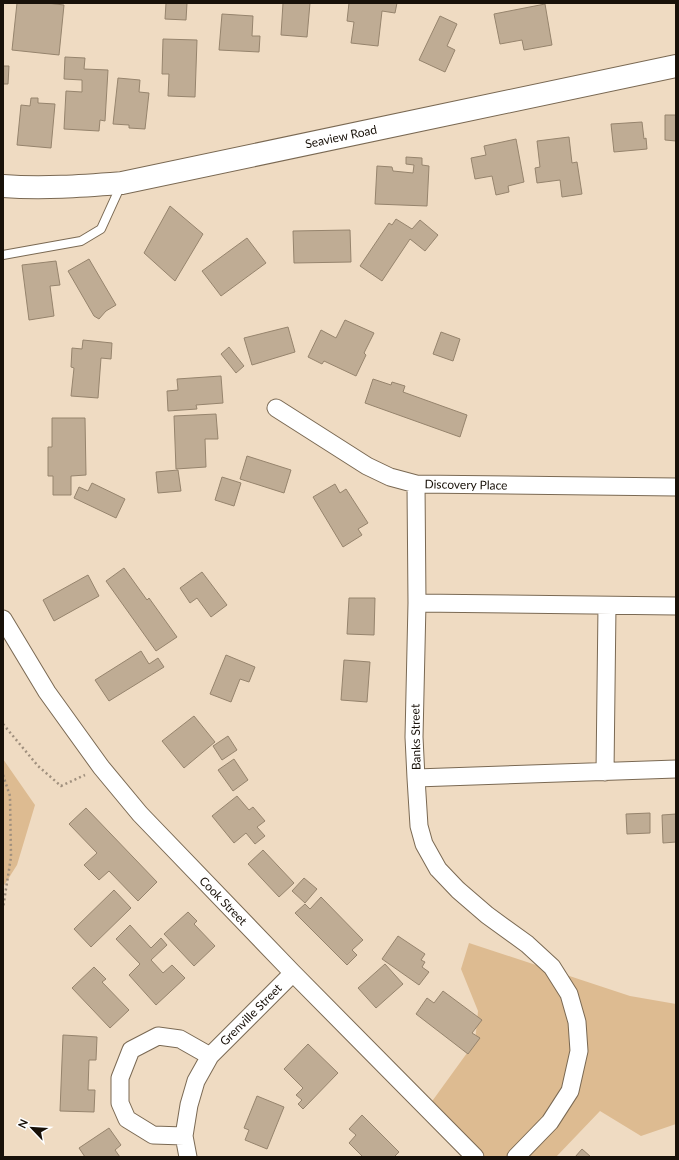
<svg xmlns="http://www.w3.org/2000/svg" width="679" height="1160" viewBox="0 0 679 1160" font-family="Lato,sans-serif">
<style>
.green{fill:#ddbb91}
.building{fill:#bfac94;stroke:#96846d}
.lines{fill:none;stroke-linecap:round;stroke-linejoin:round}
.lane-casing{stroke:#7a6953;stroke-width:10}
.street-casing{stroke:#7a6953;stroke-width:19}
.secondary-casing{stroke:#7a6953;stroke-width:24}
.path{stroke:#a0907e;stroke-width:2.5;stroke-dasharray:2 3;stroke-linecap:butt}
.lane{stroke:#fff;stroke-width:8}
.street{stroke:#fff;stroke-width:17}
.secondary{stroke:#fff;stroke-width:22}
.labels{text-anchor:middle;stroke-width:4;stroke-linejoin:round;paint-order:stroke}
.street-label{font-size:12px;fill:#181109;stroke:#fff}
</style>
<rect width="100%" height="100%" fill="#efdbc2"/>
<!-- green -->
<path class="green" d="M 3,759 L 35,805 L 17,865 L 3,887 Z
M 469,943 L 630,996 L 676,1004 L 676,1124 L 641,1136 L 600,1111 L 556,1157 L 473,1157 L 425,1111 L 475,1042 L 478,1011 L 461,969 Z"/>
<!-- building -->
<path class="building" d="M 17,3 L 47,3 L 64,5 L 59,55 L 12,50 Z
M 166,3 L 187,3 L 186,20 L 165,19 Z
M 283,3 L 310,3 L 307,37 L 281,35 Z
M 349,3 L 397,3 L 395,13 L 382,11 L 378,46 L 351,43 L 354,22 L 347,21 Z
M 545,4 L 552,45 L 524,50 L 522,40 L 500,44 L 494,14 Z
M 222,14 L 253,16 L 252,36 L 260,36 L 259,52 L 219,50 Z
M 440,16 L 457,24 L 447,46 L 455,50 L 445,72 L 419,60 Z
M 163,39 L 197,40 L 195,97 L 168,96 L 169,74 L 162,74 Z
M 65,57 L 85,58 L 84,69 L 108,70 L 105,121 L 100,120 L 99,131 L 64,129 L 66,91 L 82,92 L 82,80 L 64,79 Z
M 3,66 L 9,66 L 8,84 L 3,84 Z
M 118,78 L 140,80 L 139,92 L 149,93 L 145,129 L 129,128 L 129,125 L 113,124 Z
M 31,98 L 38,98 L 38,103 L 55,104 L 51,148 L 17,145 L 21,105 L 30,106 Z
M 665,115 L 676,115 L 676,141 L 665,140 Z
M 642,122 L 644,139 L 646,138 L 647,149 L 614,152 L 611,124 Z
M 569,137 L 572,163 L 577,162 L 582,194 L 562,197 L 560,180 L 537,183 L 535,168 L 540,167 L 537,141 Z
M 516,139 L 524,182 L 508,186 L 509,192 L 496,195 L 492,176 L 475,179 L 471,158 L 486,155 L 484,146 Z
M 406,157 L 422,158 L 422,165 L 429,166 L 427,206 L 375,204 L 377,166 L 392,167 L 393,171 L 413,173 L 414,165 L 406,164 Z
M 170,206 L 203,234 L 175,281 L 144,253 Z
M 396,219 L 412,229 L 420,220 L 438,235 L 425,251 L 410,239 L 382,281 L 360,266 L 389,223 L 392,225 Z
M 350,230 L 351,262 L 294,263 L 293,231 Z
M 247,238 L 266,263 L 221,296 L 202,271 Z
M 89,259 L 116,305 L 106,311 L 99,319 L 94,316 L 68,271 Z
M 56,261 L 60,285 L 50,286 L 54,316 L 29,320 L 22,265 Z
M 345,320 L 374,333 L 364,353 L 366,355 L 356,376 L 324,361 L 322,364 L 308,357 L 321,330 L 336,338 Z
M 288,327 L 295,352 L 252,365 L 244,338 Z
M 441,332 L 460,339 L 453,361 L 433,354 Z
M 83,340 L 112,343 L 111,359 L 101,358 L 98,398 L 71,396 L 74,368 L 71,367 L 72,348 L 82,349 Z
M 229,347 L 244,366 L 236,373 L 221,354 Z
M 221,376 L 223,403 L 196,405 L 197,409 L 168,411 L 167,391 L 178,390 L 177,379 Z
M 373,379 L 391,385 L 392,382 L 405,386 L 403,392 L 467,415 L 460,437 L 365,403 Z
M 216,414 L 218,439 L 205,439 L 206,467 L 176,469 L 174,416 Z
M 52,418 L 85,418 L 86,475 L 71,476 L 71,495 L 53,495 L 53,476 L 48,476 L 48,447 L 52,447 Z
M 247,456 L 291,470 L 284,493 L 240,479 Z
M 178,470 L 181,491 L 158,493 L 156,472 Z
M 222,477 L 241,483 L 234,506 L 215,500 Z
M 92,483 L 125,499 L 116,518 L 74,498 L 79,487 L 88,491 Z
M 335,484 L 340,493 L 346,489 L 368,523 L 358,529 L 362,535 L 343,547 L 313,497 Z
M 124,568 L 147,600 L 149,598 L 177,637 L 156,651 L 106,581 Z
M 202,572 L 227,605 L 211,617 L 197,598 L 190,603 L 180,588 Z
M 88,575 L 99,596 L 54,621 L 43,600 Z
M 349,598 L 375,598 L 374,635 L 347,634 Z
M 141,651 L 149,664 L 158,658 L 164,667 L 109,701 L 95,680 Z
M 226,655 L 255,667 L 249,682 L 240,679 L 231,702 L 210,694 Z
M 344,660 L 370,662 L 367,702 L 341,700 Z
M 194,716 L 215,742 L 184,768 L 162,741 Z
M 228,736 L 237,750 L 222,760 L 213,746 Z
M 234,759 L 248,780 L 233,791 L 218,770 Z
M 237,796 L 249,810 L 253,807 L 265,821 L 257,827 L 265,836 L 255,844 L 246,833 L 234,843 L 212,816 Z
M 86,808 L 157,882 L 138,901 L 109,871 L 99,880 L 84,865 L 97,853 L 69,824 Z
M 650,813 L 650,833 L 627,834 L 626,814 Z
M 676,814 L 676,842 L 663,843 L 662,815 Z
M 263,850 L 294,883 L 279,897 L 248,864 Z
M 304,878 L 317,889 L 305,903 L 292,891 Z
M 114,890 L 131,908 L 91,947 L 74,929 Z
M 321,897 L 363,940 L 352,950 L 357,955 L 347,965 L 295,913 L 305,904 L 310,909 Z
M 188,912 L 197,921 L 194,924 L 215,946 L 194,966 L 164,934 Z
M 130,925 L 151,948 L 161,938 L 167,945 L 151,960 L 163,973 L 172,965 L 185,978 L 156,1005 L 129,975 L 140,964 L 116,939 Z
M 398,936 L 425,954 L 421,960 L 425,962 L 422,967 L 429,972 L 419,985 L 382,959 Z
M 385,964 L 403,984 L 376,1008 L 358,988 Z
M 94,967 L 106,979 L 102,982 L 129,1010 L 110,1028 L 72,988 Z
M 443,991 L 482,1020 L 472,1033 L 480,1038 L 468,1054 L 416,1014 L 427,998 L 434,1003 Z
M 63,1035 L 97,1037 L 96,1060 L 89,1060 L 88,1090 L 95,1090 L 94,1112 L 60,1111 Z
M 308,1044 L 338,1073 L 303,1109 L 298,1104 L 302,1100 L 296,1095 L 303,1088 L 284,1069 Z
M 257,1096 L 284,1107 L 267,1149 L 245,1140 L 249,1130 L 244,1128 Z
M 362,1115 L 399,1152 L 394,1157 L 363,1157 L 349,1143 L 356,1135 L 349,1129 Z
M 109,1128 L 121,1145 L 115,1150 L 120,1157 L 85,1157 L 79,1148 Z
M 582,1149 L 591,1157 L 575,1157 Z"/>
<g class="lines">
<defs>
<path id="lane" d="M 3,255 L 81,241 L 101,229 L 121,185"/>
<path id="street" d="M 276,408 L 367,466 L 390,477 L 416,484 L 676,487
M 416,484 L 417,603 L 414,737 L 416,778 L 676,769
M 417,603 L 676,606
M 3,619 L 47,692 L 101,767 L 140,814 L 293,973 L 475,1157
M 605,772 L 607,606
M 416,778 L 419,826 L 424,844 L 438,869 L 458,890 L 487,915 L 527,944 L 552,967 L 569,994 L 577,1022 L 579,1051 L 570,1091 L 550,1122 L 516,1157
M 184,1136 L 153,1135 L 127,1119 L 120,1103 L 120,1078 L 131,1050 L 158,1036 L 180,1039 L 210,1056
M 188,1157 L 184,1136 L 189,1105 L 196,1081 L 210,1056 L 293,973"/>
<path id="secondary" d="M 3,186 C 43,189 82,186 122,183 L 676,66"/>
</defs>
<!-- lane casing -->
<use href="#lane" class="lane-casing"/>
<!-- street casing -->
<use href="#street" class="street-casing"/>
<!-- secondary casing -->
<use href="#secondary" class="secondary-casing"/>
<!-- path -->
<path class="path" d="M 3,724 L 38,766 L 61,786 L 85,775
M 3,775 L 10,796 L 11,857 L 3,908"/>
<!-- lane -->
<use href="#lane" class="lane"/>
<!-- street -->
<use href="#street" class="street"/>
<!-- secondary -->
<use href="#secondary" class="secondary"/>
</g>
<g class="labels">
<!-- street labels -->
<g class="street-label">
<text transform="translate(341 137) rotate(-12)" y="4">Seaview Road</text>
<text transform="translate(466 485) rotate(1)" y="4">Discovery Place</text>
<text transform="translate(416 737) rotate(-91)" y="4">Banks Street</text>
<text transform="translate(223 901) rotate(46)" y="4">Cook Street</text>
<text transform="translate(251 1015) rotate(-45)" y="4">Grenville Street</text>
</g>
</g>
<!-- border -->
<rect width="679" height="1160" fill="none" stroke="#181109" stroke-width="8"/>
<!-- north arrow -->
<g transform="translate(32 1128) rotate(295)" stroke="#ffffff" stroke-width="3" paint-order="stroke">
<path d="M0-3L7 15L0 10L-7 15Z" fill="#181109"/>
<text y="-6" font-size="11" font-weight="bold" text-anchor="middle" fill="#181109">N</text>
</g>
</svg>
